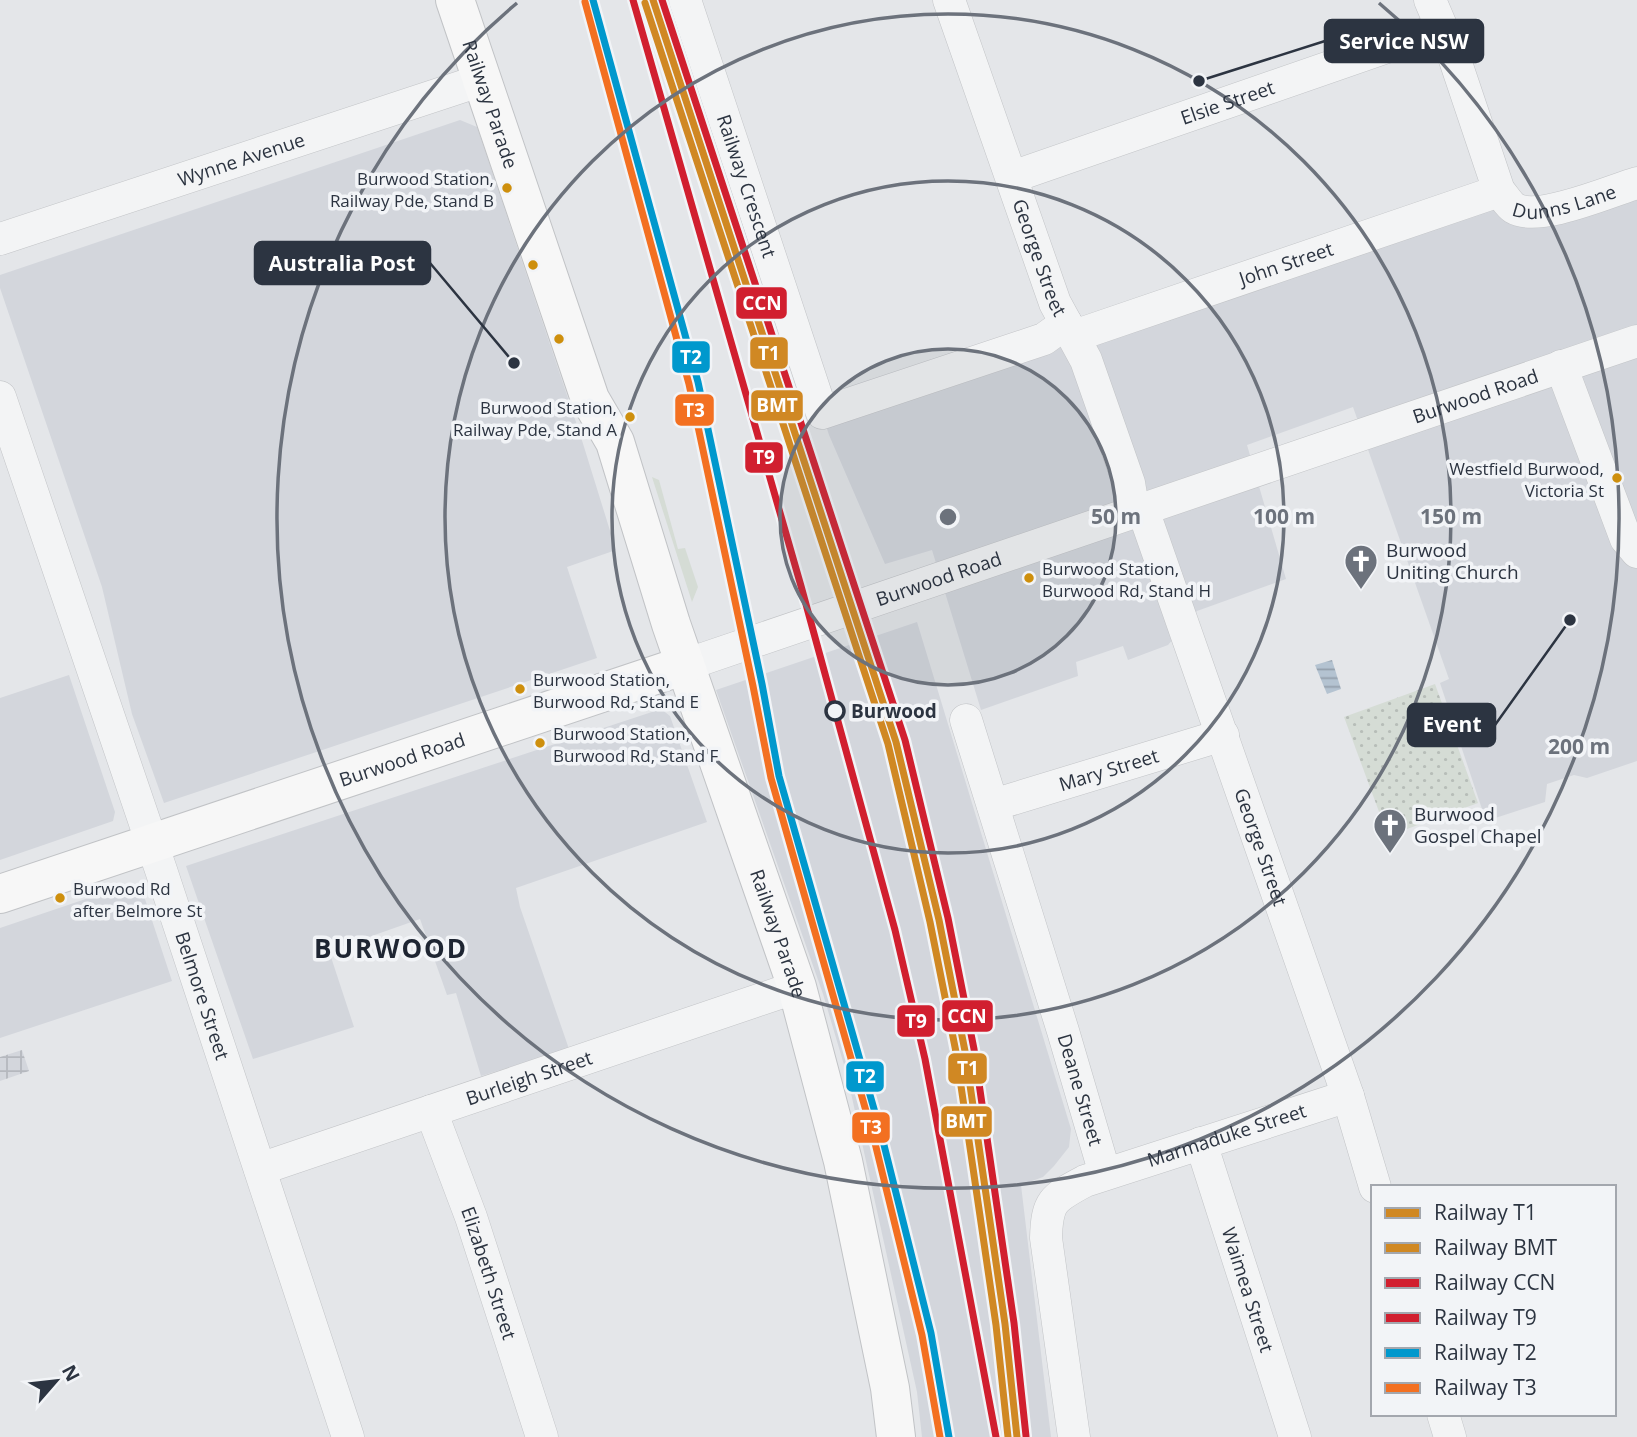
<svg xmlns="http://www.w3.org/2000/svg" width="1637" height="1437" viewBox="0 0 1637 1437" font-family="'Open Sans',sans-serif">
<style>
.built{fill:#d3d6dc}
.industrial{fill:url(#industrial-grid)}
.park{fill:url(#park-dots)}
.garden{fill:#d5dcd5}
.water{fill:url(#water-rules)}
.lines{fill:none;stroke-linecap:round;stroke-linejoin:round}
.minor-casing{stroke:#c2c4c7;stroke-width:33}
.major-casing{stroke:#c1c3c6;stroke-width:40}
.minor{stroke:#f3f4f5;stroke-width:32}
.major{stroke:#f7f7f7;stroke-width:38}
.rail-1-casing{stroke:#f2f4f7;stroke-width:12}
.rail-2-casing{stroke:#f2f4f7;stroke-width:12}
.rail-3-casing{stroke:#f2f4f7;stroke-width:12}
.rail-4-casing{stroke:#f2f4f7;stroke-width:12}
.rail-5-casing{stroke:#f2f4f7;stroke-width:12}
.rail-6-casing{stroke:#f2f4f7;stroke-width:12}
.rail-1{stroke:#d08823;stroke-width:7}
.rail-2{stroke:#d08823;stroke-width:7}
.rail-3{stroke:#d11f2f;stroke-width:7}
.rail-4{stroke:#d11f2f;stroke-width:7}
.rail-5{stroke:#0098cd;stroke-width:7}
.rail-6{stroke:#f37021;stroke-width:7}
.ring{fill:none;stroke:#6c727c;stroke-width:3.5}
.bus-dot{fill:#ce8f0d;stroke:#f2f4f7;stroke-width:2.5}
.stop-dot{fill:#f2f4f7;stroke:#2c3441;stroke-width:3.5}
.labels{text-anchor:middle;stroke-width:7;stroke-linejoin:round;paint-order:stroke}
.bus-label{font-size:17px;fill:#2c3441;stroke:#f2f4f7;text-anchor:start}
.street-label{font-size:19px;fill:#2c3441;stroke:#f2f4f7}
.poi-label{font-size:19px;fill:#2c3441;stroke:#f2f4f7;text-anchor:start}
.stop-label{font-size:19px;font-weight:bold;fill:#2c3441;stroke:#f2f4f7;text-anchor:start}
.district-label{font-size:26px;font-weight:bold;letter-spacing:2px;fill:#1e2532;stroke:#f2f4f7}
.centre{fill:#6c727c;stroke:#f2f4f7;stroke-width:3.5}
.ring-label{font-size:21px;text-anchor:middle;font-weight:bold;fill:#6c727c;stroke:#f2f4f7;stroke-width:7;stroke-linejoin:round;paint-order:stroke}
.leader{fill:none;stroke:#2c3441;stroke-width:2.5}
.callout-dot{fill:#2c3441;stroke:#f2f4f7;stroke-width:2.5}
.callout{fill:#2c3441;stroke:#2c3441;stroke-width:2.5}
.callout-label{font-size:21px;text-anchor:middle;font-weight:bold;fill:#fff}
.line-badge{stroke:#f2f4f7;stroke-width:2.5}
.badge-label{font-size:19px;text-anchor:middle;font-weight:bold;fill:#fff}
</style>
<defs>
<pattern id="industrial-grid" width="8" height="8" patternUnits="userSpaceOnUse" patternTransform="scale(1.75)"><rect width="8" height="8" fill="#d3d6dc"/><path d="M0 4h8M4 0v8" fill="none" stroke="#b5b8be"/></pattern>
<pattern id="park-dots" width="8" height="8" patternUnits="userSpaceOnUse" patternTransform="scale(1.75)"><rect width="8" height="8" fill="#d5dcd5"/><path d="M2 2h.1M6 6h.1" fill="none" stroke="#b7bdb8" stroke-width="1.8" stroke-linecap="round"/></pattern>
<pattern id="water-rules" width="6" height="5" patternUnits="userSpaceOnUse" patternTransform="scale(1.75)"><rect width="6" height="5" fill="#b4c3d1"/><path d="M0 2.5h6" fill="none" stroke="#939fab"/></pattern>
</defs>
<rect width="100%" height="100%" fill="#e4e6e9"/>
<!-- built -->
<path class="built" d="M 460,120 L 477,127 L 580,434 L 616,550 L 567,567 L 597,658 L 164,803 L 132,714 L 102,587 L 0,288 L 0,275 Z
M 1499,191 L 1511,206 L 1637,197 L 1637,761 L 1587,778 L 1574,775 L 1547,784 L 1545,802 L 1486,821 L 1440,683 L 1449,679 L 1353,407 L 1247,445 L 1286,579 L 1197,611 L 1168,645 L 1128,660 L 1123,646 L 1076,662 L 1078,676 L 981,710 L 932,550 L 885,564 L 829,435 L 822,413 Z
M 917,622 L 1071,1129 L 1069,1147 L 1054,1166 L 1043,1177 L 1021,1185 L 1051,1437 L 922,1437 L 917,1392 L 847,1075 L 823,994 L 716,690 Z
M 69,675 L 115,812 L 113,821 L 0,860 L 0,698 Z
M 661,709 L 670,716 L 707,822 L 516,888 L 520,907 L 569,1049 L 481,1076 L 456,993 L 447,995 L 420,919 L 329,951 L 354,1027 L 253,1059 L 186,866 Z
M 130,884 L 142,890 L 172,981 L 0,1038 L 0,928 Z"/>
<!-- industrial -->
<path class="industrial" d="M 22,1050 L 29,1071 L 0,1081 L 0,1057 Z"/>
<!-- park -->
<path class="park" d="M 1435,684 L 1478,803 L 1388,836 L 1344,717 Z"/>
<!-- garden -->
<path class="garden" d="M 652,477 L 659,480 L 678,549 L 685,548 L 698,587 L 692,602 Z"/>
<!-- water -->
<path class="water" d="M 1332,660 L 1341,689 L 1327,694 L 1315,665 Z"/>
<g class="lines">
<defs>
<g id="minor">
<path id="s1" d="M 685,0 L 822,413 L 1044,339 L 1066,323"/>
<path id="s2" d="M 949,0 L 1055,303 L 1086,360 L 1129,483 L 1134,513"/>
<path id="s3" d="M 1430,0 L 1453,54 L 1499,191 C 1504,196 1508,204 1514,208 C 1538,223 1610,191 1637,183"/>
<path id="s4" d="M 1012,177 L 1442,28"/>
<path id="s5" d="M 0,239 L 482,80"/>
<path id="s6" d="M 1074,336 L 1499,191"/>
<path d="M 1561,366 L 1626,539 L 1637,552"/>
<path id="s7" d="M 0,397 L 161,870 L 348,1437"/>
<path id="s8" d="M 1143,510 L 1348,1096 L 1375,1187"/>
<path id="s9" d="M 685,665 L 1637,341"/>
<path id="s10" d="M 966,720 L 1063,1031 L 1105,1174"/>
<path id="s11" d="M 993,805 L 1223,735"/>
<path id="s12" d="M 431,1111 L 471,1217 L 542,1437"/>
<path id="s13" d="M 1201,1143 L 1295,1437"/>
<path id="s14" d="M 260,1169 L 797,987"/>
<path d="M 1443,1414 L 1450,1437"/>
<path id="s15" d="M 1074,1437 L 1046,1238 C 1047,1201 1053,1198 1085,1181 L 1348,1096"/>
</g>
<g id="major">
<path id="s16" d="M 455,0 L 590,399 L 615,442 L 671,624 L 797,987 L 843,1161 L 890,1388 L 896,1437"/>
<path id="s17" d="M 0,894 L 685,665"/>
</g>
</defs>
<!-- minor casing -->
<use href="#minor" class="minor-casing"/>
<!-- major casing -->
<use href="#major" class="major-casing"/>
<!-- minor -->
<use href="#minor" class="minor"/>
<!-- major -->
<use href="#major" class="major"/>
<defs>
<path id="rail-1" d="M 653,0 L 896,742 L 939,920 L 965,1051 L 1005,1324 L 1017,1437"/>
<path id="rail-2" d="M 645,3 L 888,744 L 930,922 L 956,1052 L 996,1325 L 1008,1437"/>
<path id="rail-3" d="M 662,0 L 905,740 L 948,918 L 974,1049 L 1014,1323 L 1026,1436"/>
<path id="rail-4" d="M 633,0 L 801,586 L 895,930 L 925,1059 L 996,1437"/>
<path id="rail-5" d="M 593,0 L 698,382 L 762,684 L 779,776 L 882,1137 L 931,1333 L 949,1437"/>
<path id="rail-6" d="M 585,2 L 689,384 L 753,686 L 771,778 L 874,1139 L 922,1335 L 940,1437"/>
</defs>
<!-- rail-1 casing -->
<use href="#rail-1" class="rail-1-casing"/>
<!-- rail-2 casing -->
<use href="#rail-2" class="rail-2-casing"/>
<!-- rail-3 casing -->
<use href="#rail-3" class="rail-3-casing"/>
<!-- rail-4 casing -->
<use href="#rail-4" class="rail-4-casing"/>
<!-- rail-5 casing -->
<use href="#rail-5" class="rail-5-casing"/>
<!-- rail-6 casing -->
<use href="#rail-6" class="rail-6-casing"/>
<!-- rail-1 -->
<use href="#rail-1" class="rail-1"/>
<!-- rail-2 -->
<use href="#rail-2" class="rail-2"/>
<!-- rail-3 -->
<use href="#rail-3" class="rail-3"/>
<!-- rail-4 -->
<use href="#rail-4" class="rail-4"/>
<!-- rail-5 -->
<use href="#rail-5" class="rail-5"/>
<!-- rail-6 -->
<use href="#rail-6" class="rail-6"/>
</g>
<!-- distance rings -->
<circle cx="948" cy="517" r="168" fill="#6c727c" fill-opacity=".12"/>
<g class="ring">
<circle cx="948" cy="517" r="168"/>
<circle cx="948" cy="517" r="336"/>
<circle cx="948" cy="517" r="503"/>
<path d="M1379 3A671 671 0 1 1 517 3"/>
</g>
<!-- icons -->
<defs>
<symbol id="church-pin" viewBox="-11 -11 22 30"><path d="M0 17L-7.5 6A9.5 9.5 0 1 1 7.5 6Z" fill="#6c727c" stroke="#f2f4f7"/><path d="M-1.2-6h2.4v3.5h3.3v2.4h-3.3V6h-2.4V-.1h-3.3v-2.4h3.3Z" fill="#fff"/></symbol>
</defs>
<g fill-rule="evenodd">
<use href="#church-pin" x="1342" y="542" width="38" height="52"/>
<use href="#church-pin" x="1371" y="806" width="38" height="52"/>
</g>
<!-- markers -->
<g class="bus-dot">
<circle cx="507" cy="188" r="6"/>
<circle cx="533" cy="265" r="6"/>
<circle cx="559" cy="339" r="6"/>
<circle cx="630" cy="417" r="6"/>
<circle cx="1617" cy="478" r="6"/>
<circle cx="1029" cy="578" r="6"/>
<circle cx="520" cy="689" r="6"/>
<circle cx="540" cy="743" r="6"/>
<circle cx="60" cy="898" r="6"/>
</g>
<circle class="stop-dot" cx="835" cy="711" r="9"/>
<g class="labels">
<!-- bus labels -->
<g class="bus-label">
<text x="494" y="185" text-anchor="end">Burwood Station,<tspan x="494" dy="22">Railway Pde, Stand B</tspan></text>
<text x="617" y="414" text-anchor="end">Burwood Station,<tspan x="617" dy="22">Railway Pde, Stand A</tspan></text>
<text x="1604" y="475" text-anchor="end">Westfield Burwood,<tspan x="1604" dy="22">Victoria St</tspan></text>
<text x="1042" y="575">Burwood Station,<tspan x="1042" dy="22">Burwood Rd, Stand H</tspan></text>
<text x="533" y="686">Burwood Station,<tspan x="533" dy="22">Burwood Rd, Stand E</tspan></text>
<text x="553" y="740">Burwood Station,<tspan x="553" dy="22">Burwood Rd, Stand F</tspan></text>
<text x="73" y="895">Burwood Rd<tspan x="73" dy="22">after Belmore St</tspan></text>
</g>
<!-- street labels -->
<g class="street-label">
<text dy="7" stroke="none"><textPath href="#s4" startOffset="228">Elsie Street</textPath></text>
<text dy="7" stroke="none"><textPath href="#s16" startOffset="110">Railway Parade</textPath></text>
<text dy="7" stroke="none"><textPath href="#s5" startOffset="254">Wynne Avenue</textPath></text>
<text dy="7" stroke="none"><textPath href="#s1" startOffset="196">Railway Crescent</textPath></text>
<text dy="7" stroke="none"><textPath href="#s3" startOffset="278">Dunns Lane</textPath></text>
<text dy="7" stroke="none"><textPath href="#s2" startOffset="273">George Street</textPath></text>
<text dy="7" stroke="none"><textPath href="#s6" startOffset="224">John Street</textPath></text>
<text dy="7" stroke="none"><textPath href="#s9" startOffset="835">Burwood Road</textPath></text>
<text dy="7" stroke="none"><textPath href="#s9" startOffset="268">Burwood Road</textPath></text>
<text dy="7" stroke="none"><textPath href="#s17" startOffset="424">Burwood Road</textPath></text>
<text dy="7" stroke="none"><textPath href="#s11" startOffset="121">Mary Street</textPath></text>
<text dy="7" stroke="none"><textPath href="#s8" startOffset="357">George Street</textPath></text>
<text dy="7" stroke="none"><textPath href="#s16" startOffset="989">Railway Parade</textPath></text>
<text dy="7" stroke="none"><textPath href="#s7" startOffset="632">Belmore Street</textPath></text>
<text dy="7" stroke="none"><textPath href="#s14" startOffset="284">Burleigh Street</textPath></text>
<text dy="7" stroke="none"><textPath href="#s10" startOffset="387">Deane Street</textPath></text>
<text dy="7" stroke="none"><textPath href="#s15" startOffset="425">Marmaduke Street</textPath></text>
<text dy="7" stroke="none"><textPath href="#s12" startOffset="172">Elizabeth Street</textPath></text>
<text dy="7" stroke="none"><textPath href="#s13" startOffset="154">Waimea Street</textPath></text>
</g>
<!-- poi labels -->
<g class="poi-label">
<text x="1386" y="557">Burwood<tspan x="1386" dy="22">Uniting Church</tspan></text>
<text x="1414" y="821">Burwood<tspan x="1414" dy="22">Gospel Chapel</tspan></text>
</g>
<!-- stop labels -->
<g class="stop-label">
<text x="851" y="718">Burwood</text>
</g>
<!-- district labels -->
<g class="district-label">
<text x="391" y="958">BURWOOD</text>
</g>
</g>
<circle cx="948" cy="517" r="10" class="centre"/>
<g class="ring-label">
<text x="1116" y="524">50 m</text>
<text x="1284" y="524">100 m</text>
<text x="1451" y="524">150 m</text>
<text x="1579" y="754">200 m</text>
</g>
<!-- callouts -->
<path class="leader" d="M1199 81L1325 41M514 363L430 263M1570 620L1495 725"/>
<g class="callout-dot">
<circle cx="1199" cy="81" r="7"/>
<circle cx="514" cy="363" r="7"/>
<circle cx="1570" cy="620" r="7"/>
</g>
<g class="callout">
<rect x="1325" y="20" width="158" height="42" rx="7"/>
<rect x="255" y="242" width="175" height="42" rx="7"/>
<rect x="1408" y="704" width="87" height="42" rx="7"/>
</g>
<g class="callout-label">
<text x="1404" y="49">Service NSW</text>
<text x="342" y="271">Australia Post</text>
<text x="1452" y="732">Event</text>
</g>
<g class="line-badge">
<rect x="735" y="286" width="53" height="34" rx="7" fill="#d11f2f"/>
<rect x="749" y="336" width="40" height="34" rx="7" fill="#d08823"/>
<rect x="671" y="340" width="40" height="34" rx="7" fill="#0098cd"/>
<rect x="750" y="389" width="54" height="33" rx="7" fill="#d08823"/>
<rect x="674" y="393" width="41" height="34" rx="7" fill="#f37021"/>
<rect x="744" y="441" width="40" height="33" rx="7" fill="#d11f2f"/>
<rect x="941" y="999" width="53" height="34" rx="7" fill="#d11f2f"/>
<rect x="896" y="1004" width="40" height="34" rx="7" fill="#d11f2f"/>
<rect x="947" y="1052" width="41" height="33" rx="7" fill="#d08823"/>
<rect x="845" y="1060" width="40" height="33" rx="7" fill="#0098cd"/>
<rect x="940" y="1105" width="53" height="33" rx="7" fill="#d08823"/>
<rect x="851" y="1111" width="40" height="33" rx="7" fill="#f37021"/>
</g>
<g class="badge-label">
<text x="762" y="310">CCN</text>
<text x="769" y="360">T1</text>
<text x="691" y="364">T2</text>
<text x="777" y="412">BMT</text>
<text x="694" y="417">T3</text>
<text x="764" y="464">T9</text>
<text x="967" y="1023">CCN</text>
<text x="916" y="1028">T9</text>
<text x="968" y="1075">T1</text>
<text x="865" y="1083">T2</text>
<text x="966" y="1128">BMT</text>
<text x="871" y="1134">T3</text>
</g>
<!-- legend -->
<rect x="1371" y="1185" width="245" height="231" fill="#f2f4f7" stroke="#a3a7ae" stroke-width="2"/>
<rect x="1385" y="1208" width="35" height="10" fill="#d08823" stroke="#a3a7ae" stroke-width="2"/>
<text x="1434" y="1220" font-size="21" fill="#2c3441">Railway T1</text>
<rect x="1385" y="1243" width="35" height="10" fill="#d08823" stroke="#a3a7ae" stroke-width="2"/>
<text x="1434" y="1255" font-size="21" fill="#2c3441">Railway BMT</text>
<rect x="1385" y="1278" width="35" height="10" fill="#d11f2f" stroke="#a3a7ae" stroke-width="2"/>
<text x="1434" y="1290" font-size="21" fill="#2c3441">Railway CCN</text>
<rect x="1385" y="1313" width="35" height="10" fill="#d11f2f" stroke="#a3a7ae" stroke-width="2"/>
<text x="1434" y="1325" font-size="21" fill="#2c3441">Railway T9</text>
<rect x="1385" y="1348" width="35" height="10" fill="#0098cd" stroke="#a3a7ae" stroke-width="2"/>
<text x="1434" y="1360" font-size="21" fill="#2c3441">Railway T2</text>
<rect x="1385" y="1383" width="35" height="10" fill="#f37021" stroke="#a3a7ae" stroke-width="2"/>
<text x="1434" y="1395" font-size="21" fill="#2c3441">Railway T3</text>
<!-- north arrow -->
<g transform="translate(56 1381) rotate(62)" stroke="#f2f4f7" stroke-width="5" paint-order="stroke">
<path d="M0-5L12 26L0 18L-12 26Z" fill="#2c3441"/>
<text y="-10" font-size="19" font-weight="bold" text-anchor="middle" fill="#2c3441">N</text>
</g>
</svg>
